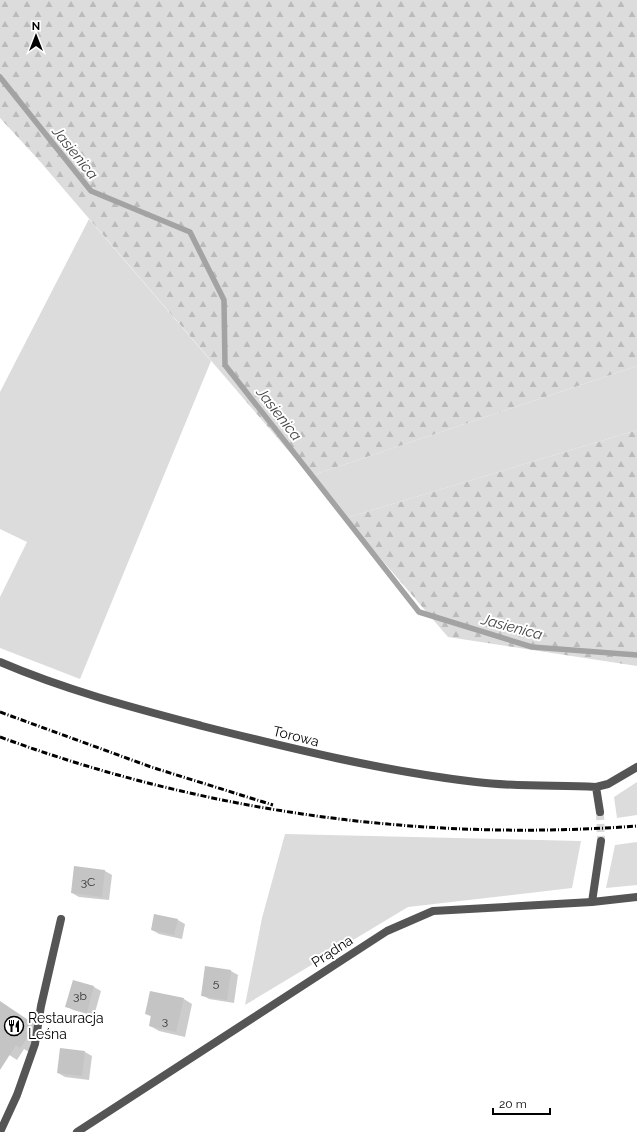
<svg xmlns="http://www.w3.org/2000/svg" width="637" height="1132" viewBox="0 0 637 1132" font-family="Raleway,sans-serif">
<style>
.grass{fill:#dcdcdc}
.forest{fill:url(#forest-firs)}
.shadow{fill:#0003}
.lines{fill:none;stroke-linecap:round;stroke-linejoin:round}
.stream{stroke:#a3a3a3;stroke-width:5.5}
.building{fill:#c4c4c4}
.minor-tunnel{stroke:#d9d9d9;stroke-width:8;stroke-dasharray:8 4;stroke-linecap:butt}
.service{stroke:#555;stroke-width:8}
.minor{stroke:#555;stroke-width:8}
.rail{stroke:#000;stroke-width:3;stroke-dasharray:6 2 1 2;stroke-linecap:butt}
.labels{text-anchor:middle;stroke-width:4;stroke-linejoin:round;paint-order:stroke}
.number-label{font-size:12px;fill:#313131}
.street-label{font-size:14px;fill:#000;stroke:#fff}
.poi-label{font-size:14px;fill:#000;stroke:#fff;text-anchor:start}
.water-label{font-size:15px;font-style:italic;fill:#444;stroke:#fff}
</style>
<defs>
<pattern id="forest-firs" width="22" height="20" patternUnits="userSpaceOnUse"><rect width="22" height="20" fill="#dcdcdc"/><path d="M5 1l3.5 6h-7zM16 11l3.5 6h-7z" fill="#bbb"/></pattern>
</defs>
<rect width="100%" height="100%" fill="#fff"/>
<!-- grass -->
<path class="grass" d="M 89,219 L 211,361 L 80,679 L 0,648 L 0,597 L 27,542 L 0,529 L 0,392 Z
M 637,366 L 637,430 L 346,518 L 310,476 Z
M 637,782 L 637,815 L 617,818 L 614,797 Z
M 285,834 L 581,841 L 572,888 L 408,907 L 245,1005 L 262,918 Z
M 637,842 L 637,885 L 606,888 L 615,845 Z"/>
<!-- forest -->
<path class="forest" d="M 0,0 L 637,0 L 637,366 L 310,476 L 37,158 L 0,118 Z
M 637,430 L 637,666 L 448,637 L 346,518 Z"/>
<!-- shadow -->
<path class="shadow" d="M 105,871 L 112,875 L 109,900 L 79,897 L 72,893 Z
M 178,920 L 185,924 L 182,939 L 159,934 L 152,930 Z
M 206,967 L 231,971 L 238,975 L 234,1003 L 209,999 L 202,995 Z
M 73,981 L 94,987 L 101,991 L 94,1016 L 73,1010 L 66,1006 Z
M 184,999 L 192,1004 L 185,1037 L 159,1031 L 150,1026 L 152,1017 L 146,1014 Z
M 0,1002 L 39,1027 L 37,1039 L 29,1052 L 24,1049 L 17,1060 L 0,1049 Z
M 85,1052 L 92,1056 L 89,1080 L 65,1077 L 58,1073 Z"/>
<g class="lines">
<!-- stream -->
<path class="stream" d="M 0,77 L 91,191 L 190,232 L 224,300 L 225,365 L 419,612 L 532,647 L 637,655"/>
</g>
<!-- building -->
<path class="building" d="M 74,866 L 105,870 L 102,897 L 71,893 Z
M 154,914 L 178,919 L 174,935 L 151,930 Z
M 205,966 L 231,970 L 227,1000 L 201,996 Z
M 73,980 L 94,986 L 87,1013 L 65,1007 Z
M 150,991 L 184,998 L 176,1032 L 149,1026 L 151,1015 L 145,1014 Z
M 0,1001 L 31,1022 L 25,1031 L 30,1034 L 20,1048 L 16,1045 L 0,1070 Z
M 60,1048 L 85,1051 L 82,1076 L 57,1073 Z"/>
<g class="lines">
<!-- minor-tunnel -->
<path class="minor-tunnel" d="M 600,812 L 601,841"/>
<!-- service -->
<path class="service" d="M 0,1132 L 17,1095 L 35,1044 L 41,1006 L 61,919"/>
<!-- minor -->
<path class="minor" d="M 0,662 C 65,690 134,708 202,726 C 293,749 383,771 476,782 C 516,787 557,785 596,787 L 608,784 L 637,767
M 596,787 L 600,812
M 592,902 L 601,841
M 77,1132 L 387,931 L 433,911 L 592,902 L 637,897"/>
<!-- rail -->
<path class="rail" d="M 0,712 L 151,767 L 273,805
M 0,737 C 204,812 421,842 637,826"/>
</g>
<!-- icons -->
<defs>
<symbol id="restaurant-ring" viewBox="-11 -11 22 22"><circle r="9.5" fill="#fff" stroke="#000" stroke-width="1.5"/><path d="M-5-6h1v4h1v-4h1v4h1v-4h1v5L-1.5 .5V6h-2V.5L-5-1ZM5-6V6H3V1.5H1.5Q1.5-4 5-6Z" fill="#000"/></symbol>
</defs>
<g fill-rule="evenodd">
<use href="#restaurant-ring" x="3" y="1015" width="22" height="22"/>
</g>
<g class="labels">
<!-- number labels -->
<g class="number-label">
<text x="88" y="886">3C</text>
<text x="216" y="987">5</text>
<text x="80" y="1000">3b</text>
<text x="165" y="1025">3</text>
</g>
<!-- street labels -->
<g class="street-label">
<text transform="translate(296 736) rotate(14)" y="5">Torowa</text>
<text transform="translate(332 951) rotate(-33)" y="5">Prądna</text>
</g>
<!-- poi labels -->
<g class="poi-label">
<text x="28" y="1023">Restauracja<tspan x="28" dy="16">Leśna</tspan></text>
</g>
<!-- water labels -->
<g class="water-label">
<text transform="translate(75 153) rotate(51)" y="5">Jasienica</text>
<text transform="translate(279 414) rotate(52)" y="5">Jasienica</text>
<text transform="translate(512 627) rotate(15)" y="5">Jasienica</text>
</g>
</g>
<!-- north arrow -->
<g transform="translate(36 36)" stroke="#ffffff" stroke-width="3" paint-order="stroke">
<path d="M0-3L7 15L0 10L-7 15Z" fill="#000000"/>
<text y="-6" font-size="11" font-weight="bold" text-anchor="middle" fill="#000000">N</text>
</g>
<!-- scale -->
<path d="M493 1108v6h57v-6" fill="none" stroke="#000000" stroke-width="2"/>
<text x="499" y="1108" font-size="12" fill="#000000" stroke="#ffffff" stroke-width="3" paint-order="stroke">20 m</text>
</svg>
